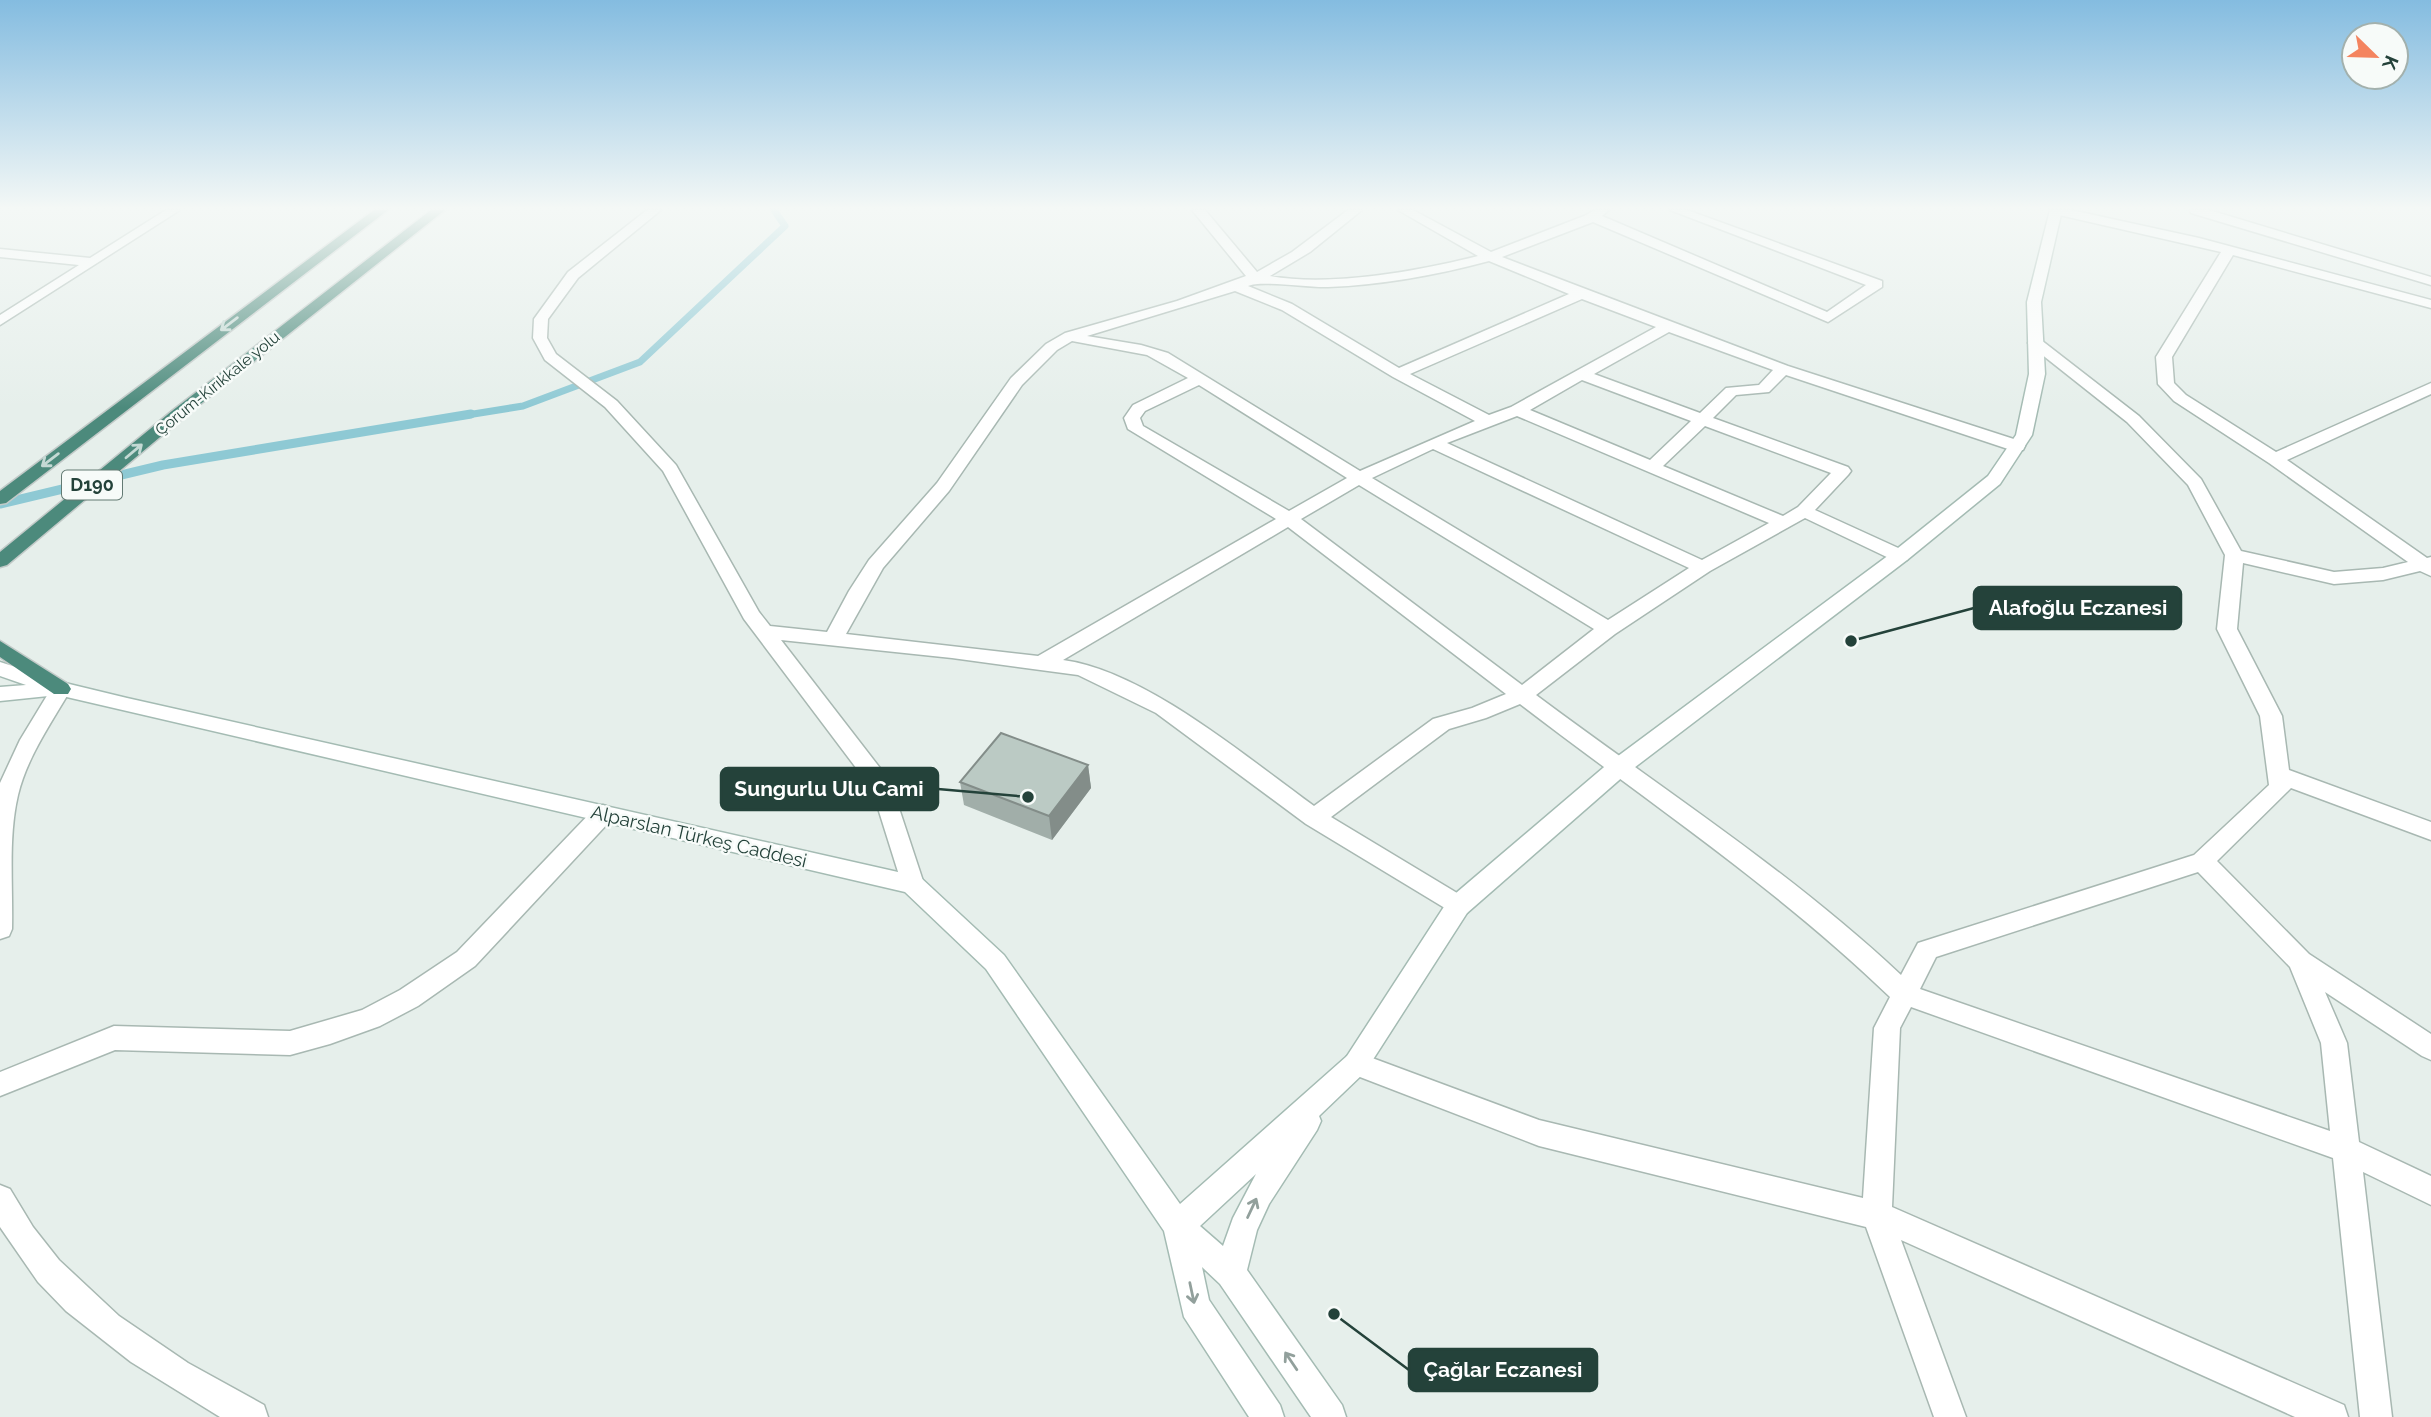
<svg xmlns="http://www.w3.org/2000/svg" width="2431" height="1417" viewBox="0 0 2431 1417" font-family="Raleway,sans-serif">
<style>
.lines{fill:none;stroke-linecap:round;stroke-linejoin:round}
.stream-far1{stroke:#8ec9d4;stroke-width:7}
.stream{stroke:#8ec9d4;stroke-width:9}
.minor-casing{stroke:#a8b8b2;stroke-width:3}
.tertiary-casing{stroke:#a8b8b2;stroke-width:3}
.secondary-casing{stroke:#a4bbb3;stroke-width:3}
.trunk-casing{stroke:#c2cac8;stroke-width:3}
.minor{fill:#fff;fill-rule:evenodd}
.tertiary{fill:#fff;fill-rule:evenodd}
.secondary{fill:#fff;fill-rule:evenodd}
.trunk{fill:#4c8a7c;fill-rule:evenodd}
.wall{fill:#a1aea9}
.shaded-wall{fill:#838d89}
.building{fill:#bbcac4;stroke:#838d89;stroke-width:2}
.oneway{stroke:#c4d9d4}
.oneway2{stroke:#92a09c}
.labels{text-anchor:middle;stroke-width:5;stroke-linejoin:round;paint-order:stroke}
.far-street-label{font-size:16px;fill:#24423a;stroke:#f7fbf9}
.shield{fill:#f7fbf9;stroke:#637a73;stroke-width:2}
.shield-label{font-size:18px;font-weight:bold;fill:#24423a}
.street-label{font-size:19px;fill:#24423a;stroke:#f7fbf9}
.leader{fill:none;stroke:#24423a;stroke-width:2.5}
.callout-dot{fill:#24423a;stroke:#f7fbf9;stroke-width:2.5}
.callout{fill:#24423a;stroke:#24423a;stroke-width:2.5}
.callout-label{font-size:21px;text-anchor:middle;font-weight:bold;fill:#fff}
</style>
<rect width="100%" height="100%" fill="#e6efeb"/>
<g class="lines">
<!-- stream-far1 -->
<path class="stream-far1" d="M 461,416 L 523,406 L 640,362 L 785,226 L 774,210"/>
<!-- stream -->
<path class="stream" d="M 0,504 L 163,465 L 471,414"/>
<defs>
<path id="minor" d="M 166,210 L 180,210 L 0,325 L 0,315 L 79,265 L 0,257 L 0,249 L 90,258 Z
M 647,210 L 661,210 L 578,278 L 548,319 L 547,338 L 556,354 L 617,401 L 676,465 L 759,612 L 770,626 L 827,632 L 849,591 L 869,560 L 937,483 L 1011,378 L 1046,344 L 1065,333 L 1177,301 L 1246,276 L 1192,210 L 1205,210 L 1257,272 L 1292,252 L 1348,210 L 1362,210 L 1310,252 L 1270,276 C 1330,287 1419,271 1478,256 L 1398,210 L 1413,210 L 1491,252 L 1584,216 L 1595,210 L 1609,210 L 1602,216 L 1827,312 L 1866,285 L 1670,210 L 1687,210 L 1882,281 L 1882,287 L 1828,322 L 1593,222 L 1502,257 L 1788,366 L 2023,442 L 2025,446 L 2023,450 L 2011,450 L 1786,375 L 1769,392 L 1736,395 L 1713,418 L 1848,467 L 1851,471 L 1848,475 L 1815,510 L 1907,552 L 1909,556 L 1907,560 L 1893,560 L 1805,518 L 1710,571 L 1615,634 L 1536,695 C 1659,787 1789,870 1901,975 L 1918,943 L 2194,855 L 2269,785 L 2260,716 L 2217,629 L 2225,555 L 2188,485 L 2127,422 L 2031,346 L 2028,343 L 2031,340 L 2041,340 L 2139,416 L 2201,479 L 2241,551 L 2334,572 L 2383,568 L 2408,562 L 2269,463 L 2174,401 L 2158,384 L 2156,357 L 2221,252 L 2055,214 L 2049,210 L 2071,210 L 2199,238 L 2431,300 L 2431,308 L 2233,255 L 2172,357 L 2174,383 L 2186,395 L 2276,452 L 2431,383 L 2431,394 L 2287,460 L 2427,558 L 2431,557 L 2431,576 L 2420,571 L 2383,580 L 2334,584 L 2243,563 L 2237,629 L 2282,716 L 2289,770 L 2431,822 L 2431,840 L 2291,788 L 2217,861 L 2309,954 L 2431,1034 L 2431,1060 L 2422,1056 L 2325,992 L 2347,1043 L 2359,1142 L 2431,1176 L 2431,1205 L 2363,1172 L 2392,1417 L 2360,1417 L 2333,1158 L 1911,1007 L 1900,1028 L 1892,1207 L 2344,1405 L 2348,1417 L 2295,1417 L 1901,1240 L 1966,1417 L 1934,1417 L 1866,1227 L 1539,1146 L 1347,1072 L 1343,1064 L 1347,1056 L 1356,1052 L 1539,1120 L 1863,1198 L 1874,1028 L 1890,997 C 1776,887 1645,800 1520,704 L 1486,718 L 1449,729 L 1331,817 L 1467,899 L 1470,906 L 1467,913 L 1458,916 L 1306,824 L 1156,713 L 1078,675 L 952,658 L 781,640 L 890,781 L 924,884 L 920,891 L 912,893 L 904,891 L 872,789 L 744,619 L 663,471 L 605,407 L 545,360 L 533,338 L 534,319 L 568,272 ZM 1489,261 L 1569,294 L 1399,368 L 1292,304 L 1248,286 C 1261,280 1309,288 1328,287 C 1382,285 1437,275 1489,261 ZM 1235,291 L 1282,310 L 1393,377 L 1475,421 L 1360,471 L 1168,353 L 1141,345 L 1087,336 ZM 1582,299 L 1656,327 L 1511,407 L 1489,415 L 1410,374 ZM 1669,332 L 1773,370 L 1759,385 L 1726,388 L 1700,413 L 1594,374 ZM 1072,341 L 1147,355 L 1188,378 L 1133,405 L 1124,418 L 1128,429 L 1276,519 L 1038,656 L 846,634 L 883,568 L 949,491 L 1022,385 L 1057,350 ZM 1582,380 L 1691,421 L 1650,460 L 1530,410 ZM 1199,385 L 1347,478 L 1289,511 L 1143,426 L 1140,418 L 1145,411 ZM 1517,416 L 1769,523 L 1702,560 L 1447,443 ZM 1705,426 L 1831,473 L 1798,507 L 1783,516 L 1663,466 ZM 1433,449 L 1689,568 L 1608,620 L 1372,478 ZM 1359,485 L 1594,629 L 1522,685 L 1301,519 ZM 1288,527 L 1506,694 L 1472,708 L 1433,719 L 1314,806 C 1246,757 1145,671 1063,660 ZM 2198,872 L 2290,967 L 2321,1043 L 2330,1131 L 1920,989 L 1936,957 Z
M 2190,210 L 2209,210 L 2431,277 L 2431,285 L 2191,213 Z
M 603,805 L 611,808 L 614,814 L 611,820 L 475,966 L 418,1006 L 380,1026 L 330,1044 L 290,1055 L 115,1050 L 0,1096 L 0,1072 L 114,1026 L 290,1031 L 362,1010 L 400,990 L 457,952 L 595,808 Z"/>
<path id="tertiary" d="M 61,682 L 68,684 L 71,689 C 52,722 27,757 18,795 C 8,837 13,885 12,929 L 9,936 L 0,939 L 0,783 L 20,740 L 54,684 Z
M 0,1185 L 10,1189 L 33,1227 L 59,1260 L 119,1316 L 188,1363 L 264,1405 L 268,1417 L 220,1417 L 131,1362 L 66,1311 L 38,1282 L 0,1227 Z"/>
<path id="secondary" d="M 2050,210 L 2062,210 L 2041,302 L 2045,374 L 2032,435 L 2000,484 L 1907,560 L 1626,774 L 1467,913 L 1365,1072 L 1319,1116 L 1321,1121 L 1317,1130 L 1269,1204 L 1257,1230 L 1247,1270 L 1342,1405 L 1346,1417 L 1311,1417 L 1220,1284 L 1202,1267 L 1209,1300 L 1280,1405 L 1284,1417 L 1249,1417 L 1184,1317 L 1164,1231 L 986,969 L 905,892 L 58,695 L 0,701 L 0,687 L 26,685 L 0,676 L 0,662 L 65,683 L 127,698 L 920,877 L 1004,955 L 1180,1204 L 1347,1056 L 1449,899 L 1610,762 L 1893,552 L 1988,476 L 2016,435 L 2029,374 L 2027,302 ZM 1256,1174 L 1233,1218 L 1223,1246 L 1200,1226 Z"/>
<path id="trunk" d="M 374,210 L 388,210 L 6,503 L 0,504 L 0,491 Z
M 431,210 L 445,210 L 184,417 L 7,565 L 0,567 L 0,552 L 172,411 Z
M 0,641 L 68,684 L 71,689 L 68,694 L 54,694 L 0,657 Z"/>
</defs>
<!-- minor casing -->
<use href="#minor" class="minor-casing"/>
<!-- tertiary casing -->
<use href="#tertiary" class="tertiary-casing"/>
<!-- secondary casing -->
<use href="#secondary" class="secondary-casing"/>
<!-- trunk casing -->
<use href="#trunk" class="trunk-casing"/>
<!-- minor -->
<use href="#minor" class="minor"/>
<!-- tertiary -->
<use href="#tertiary" class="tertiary"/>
<!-- secondary -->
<use href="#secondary" class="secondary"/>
<!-- trunk -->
<use href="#trunk" class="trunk"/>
</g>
<!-- wall -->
<path class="wall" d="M 1088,765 L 1091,788 L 1052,840 L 964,805 L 960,782 Z"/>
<!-- shaded-wall -->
<path class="shaded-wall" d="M 1088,765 L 1091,788 L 1052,840 L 1049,816 Z"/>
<!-- building -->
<path class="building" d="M 1001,733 L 1088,765 L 1049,816 L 960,782 Z"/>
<!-- one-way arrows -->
<defs><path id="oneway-shaft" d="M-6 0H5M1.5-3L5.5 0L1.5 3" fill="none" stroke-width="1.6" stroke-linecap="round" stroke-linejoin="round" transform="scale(1.75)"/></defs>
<g class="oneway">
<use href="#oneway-shaft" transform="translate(229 324) rotate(143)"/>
<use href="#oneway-shaft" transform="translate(134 451) rotate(-40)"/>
<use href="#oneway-shaft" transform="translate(50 460) rotate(143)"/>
</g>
<g class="oneway2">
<use href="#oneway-shaft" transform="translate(1252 1208) rotate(-65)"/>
<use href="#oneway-shaft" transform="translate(1192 1293) rotate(78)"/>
<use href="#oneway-shaft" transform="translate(1291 1361) rotate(-124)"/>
</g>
<!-- sky -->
<linearGradient id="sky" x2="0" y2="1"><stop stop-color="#84bce0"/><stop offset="0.51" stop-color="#f4f8f6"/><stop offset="1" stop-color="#f4f8f6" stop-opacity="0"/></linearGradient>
<rect width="2431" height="408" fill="url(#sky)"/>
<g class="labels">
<!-- far-street labels -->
<g class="far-street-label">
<text transform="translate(217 383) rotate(-39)" y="6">Çorum-Kırıkkale yolu</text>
</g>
<!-- shield labels -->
<rect class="shield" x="62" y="470.5" width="60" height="29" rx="5"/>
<g class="shield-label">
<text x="92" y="491">D190</text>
</g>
<!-- street labels -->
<g class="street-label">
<text transform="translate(699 836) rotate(13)" y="7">Alparslan Türkeş Caddesi</text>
</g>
</g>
<!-- callouts -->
<path class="leader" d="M1851 641L1974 608M1028 797L938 789M1334 1314L1409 1370"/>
<g class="callout-dot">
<circle cx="1851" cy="641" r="7"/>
<circle cx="1028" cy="797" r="7"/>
<circle cx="1334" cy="1314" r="7"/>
</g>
<g class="callout">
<rect x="1974" y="587" width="207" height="42" rx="7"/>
<rect x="721" y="768" width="217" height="42" rx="7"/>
<rect x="1409" y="1349" width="188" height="42" rx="7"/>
</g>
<g class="callout-label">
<text x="2078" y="615">Alafoğlu Eczanesi</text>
<text x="829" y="796">Sungurlu Ulu Cami</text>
<text x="1503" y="1377">Çağlar Eczanesi</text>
</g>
<!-- north arrow -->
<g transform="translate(2375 56) rotate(113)"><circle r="33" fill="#f7fbf9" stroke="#a3b1ad" stroke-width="2"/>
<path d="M0-5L12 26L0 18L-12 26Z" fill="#f4845f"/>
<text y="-10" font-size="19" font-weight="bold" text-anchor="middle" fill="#24423a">K</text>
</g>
</svg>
